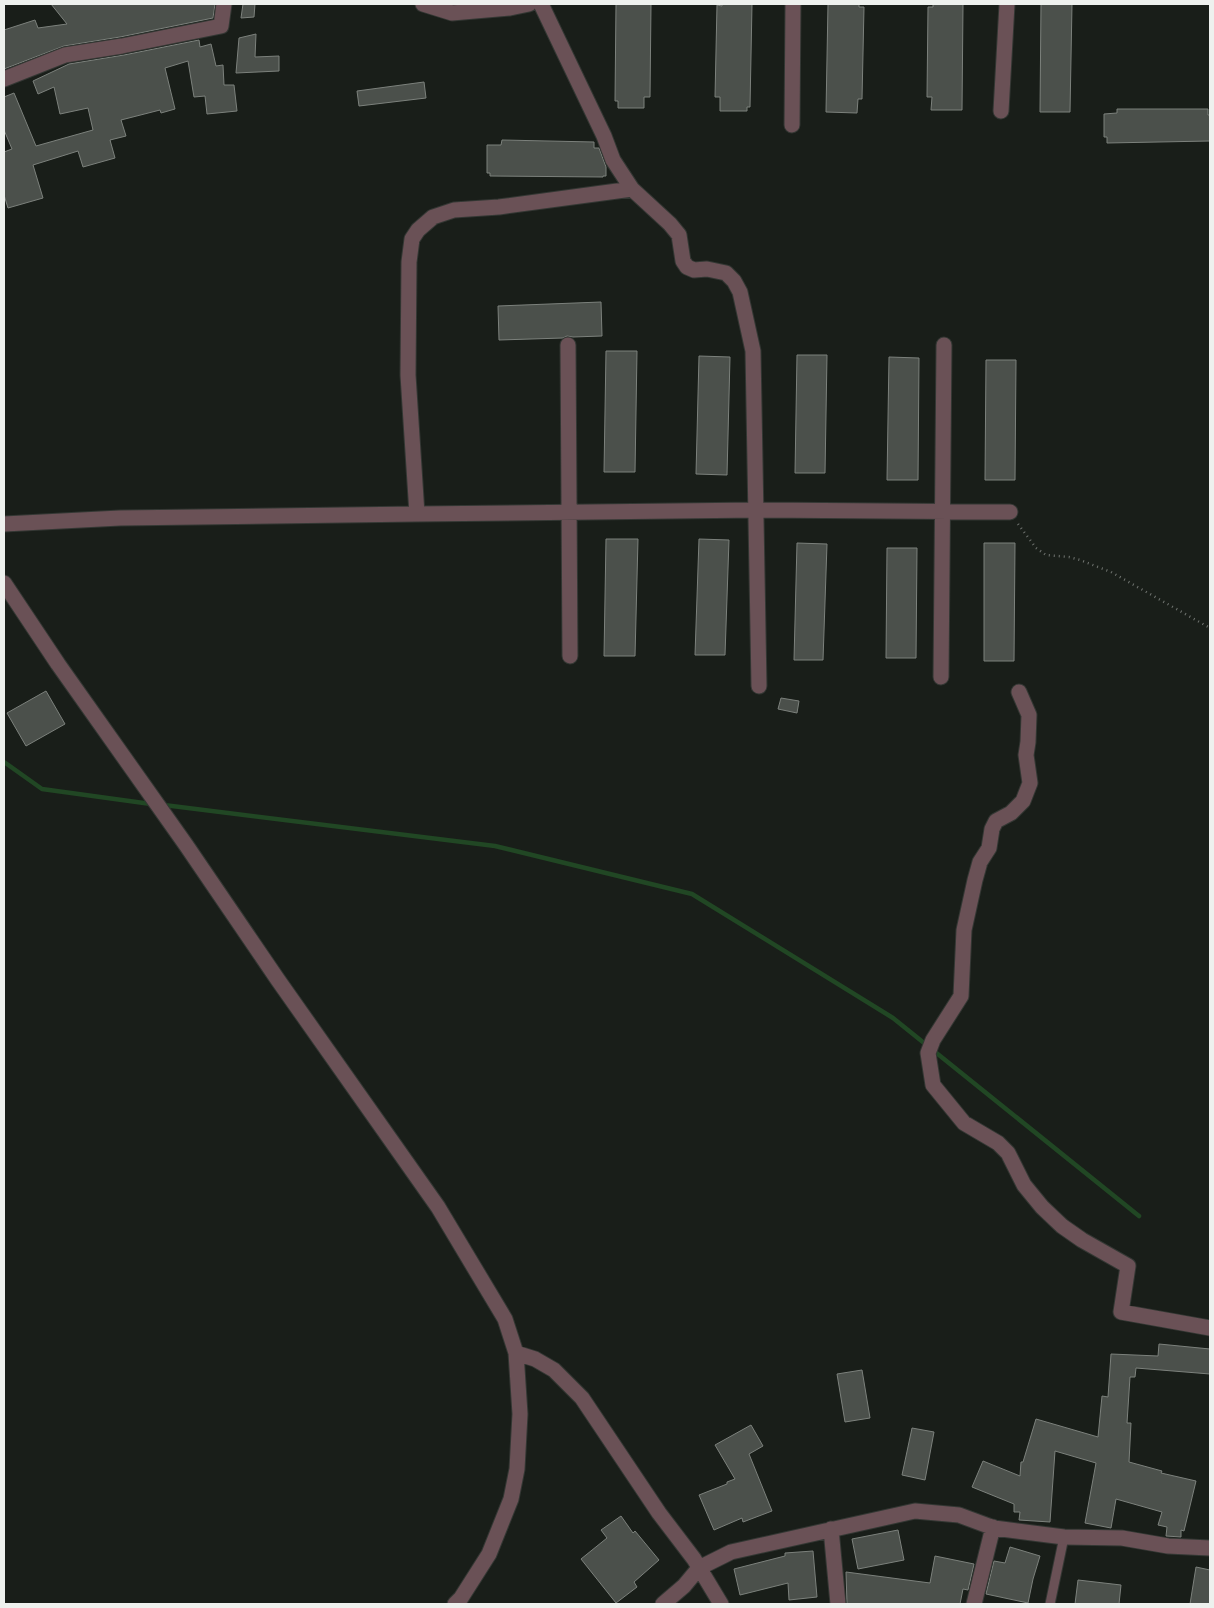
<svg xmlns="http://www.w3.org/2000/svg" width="1214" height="1608" viewBox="0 0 1214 1608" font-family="Cabin,sans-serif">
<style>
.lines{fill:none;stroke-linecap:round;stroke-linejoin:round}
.stream{stroke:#214724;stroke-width:4.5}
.building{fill:#4b504b;stroke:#7c817c}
.lane-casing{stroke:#333733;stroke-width:11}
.street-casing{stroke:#333733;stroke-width:17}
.path{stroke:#717571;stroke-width:2.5;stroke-dasharray:1 4;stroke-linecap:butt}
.lane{stroke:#6a5156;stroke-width:9}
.street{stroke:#6a5156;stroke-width:15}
</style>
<rect width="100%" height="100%" fill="#191e19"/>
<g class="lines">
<!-- stream -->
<path class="stream" d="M 4,762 L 42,789 L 151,804
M 164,805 L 495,846 L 692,894 L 893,1018 L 1139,1216"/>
</g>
<!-- building -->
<path class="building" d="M 51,4 L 215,4 L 213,18 L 120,37 L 64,46 L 4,69 L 4,30 L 35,20 L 38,28 L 67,24 Z
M 243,4 L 255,4 L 254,17 L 241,18 Z
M 616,4 L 651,4 L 650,97 L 644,97 L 644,108 L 618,108 L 618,101 L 615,101 Z
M 722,4 L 752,4 L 750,107 L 747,107 L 747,111 L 720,111 L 720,97 L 715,97 L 717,5 L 722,6 Z
M 828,4 L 859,4 L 859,7 L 864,7 L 862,99 L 858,99 L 857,113 L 826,112 Z
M 933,4 L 963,4 L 962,110 L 931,110 L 932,97 L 927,97 L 928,7 L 933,7 Z
M 1041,4 L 1072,4 L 1070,112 L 1040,112 Z
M 256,34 L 255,57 L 279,56 L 279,71 L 236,73 L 239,38 Z
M 199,40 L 200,47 L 211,44 L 216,66 L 223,65 L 224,85 L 234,85 L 237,111 L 207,114 L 205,96 L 194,97 L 188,61 L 165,68 L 175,109 L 161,113 L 160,110 L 121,120 L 126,136 L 110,140 L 115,158 L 83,167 L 78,151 L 33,165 L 43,198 L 8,208 L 4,195 L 4,152 L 12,149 L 4,130 L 4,97 L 14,93 L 36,146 L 93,130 L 88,108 L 60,114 L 54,87 L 38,94 L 33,81 L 69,64 L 124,55 Z
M 424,82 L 426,98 L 359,106 L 357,91 Z
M 1117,109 L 1208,109 L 1208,115 L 1210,115 L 1210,141 L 1107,143 L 1107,137 L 1104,137 L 1104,114 L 1117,113 Z
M 502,140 L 594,142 L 594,148 L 599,148 L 606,167 L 606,176 L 603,176 L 603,177 L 490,176 L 490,173 L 487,173 L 487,145 L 501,145 Z
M 601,302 L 602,336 L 573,337 L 567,336 L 563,338 L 499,340 L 498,306 Z
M 606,351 L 637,351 L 635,472 L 604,472 Z
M 797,355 L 827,355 L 825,473 L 795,473 Z
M 699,356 L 730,357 L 727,475 L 696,474 Z
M 889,357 L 919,358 L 918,480 L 887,480 Z
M 986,360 L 1016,360 L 1015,480 L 985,480 Z
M 606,539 L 638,539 L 635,656 L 604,656 Z
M 699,539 L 729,540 L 725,655 L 695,655 Z
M 797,543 L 827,544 L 823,660 L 794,660 Z
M 984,543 L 1015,543 L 1014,661 L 984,661 Z
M 887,548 L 917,548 L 916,658 L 886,658 Z
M 46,691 L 65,724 L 26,746 L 7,713 Z
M 781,698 L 799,701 L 797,713 L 778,709 Z
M 1159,1344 L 1210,1349 L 1210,1374 L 1136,1368 L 1135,1377 L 1130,1377 L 1127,1423 L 1131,1423 L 1129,1462 L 1162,1471 L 1161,1473 L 1196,1481 L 1184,1531 L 1181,1530 L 1181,1537 L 1166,1536 L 1167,1527 L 1158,1525 L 1162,1512 L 1116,1499 L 1111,1528 L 1085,1523 L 1096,1463 L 1055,1451 L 1050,1522 L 1019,1520 L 1020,1512 L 1014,1512 L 1014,1504 L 972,1487 L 983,1461 L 1020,1476 L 1021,1462 L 1023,1462 L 1036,1419 L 1098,1437 L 1102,1396 L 1108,1397 L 1111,1354 L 1158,1356 Z
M 862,1370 L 870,1418 L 845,1422 L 837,1374 Z
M 751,1425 L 763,1446 L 749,1454 L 772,1511 L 743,1522 L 742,1518 L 714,1530 L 699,1495 L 727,1484 L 727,1482 L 735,1479 L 715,1445 Z
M 912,1428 L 934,1432 L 925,1480 L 902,1475 Z
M 621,1516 L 633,1533 L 635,1531 L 659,1560 L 634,1582 L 637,1587 L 616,1603 L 581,1559 L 607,1538 L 601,1530 Z
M 898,1530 L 904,1560 L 858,1569 L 852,1539 Z
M 1010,1547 L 1040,1556 L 1033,1579 L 1028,1603 L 986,1594 L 994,1561 L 1005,1563 Z
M 813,1551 L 817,1597 L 789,1600 L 788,1583 L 740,1595 L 734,1569 L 785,1556 L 785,1553 Z
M 935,1556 L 974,1564 L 968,1590 L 963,1589 L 960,1604 L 847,1604 L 846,1572 L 930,1583 Z
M 1196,1567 L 1210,1570 L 1210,1604 L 1190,1604 Z
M 1078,1580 L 1121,1585 L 1119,1604 L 1075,1604 Z"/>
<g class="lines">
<defs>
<path id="lane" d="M 1050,1604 L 1064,1537"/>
<path id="street" d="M 423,4 L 452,13 L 510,8 L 529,4
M 541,4 L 604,136 L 613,160 L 632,189 L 670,224 L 679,235 L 683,261 L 687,267 L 694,270 L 707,269 L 726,273 L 734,281 L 740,292 L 753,351 L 759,686
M 4,79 L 65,55 L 122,46 L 221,26 L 224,4
M 1001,111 L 1007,4
M 792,125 L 793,4
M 568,345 L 570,656
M 417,514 L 408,375 L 409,262 L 412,239 L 418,230 L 433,217 L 454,210 L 499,207 L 632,189
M 4,524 L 120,518 L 417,514 L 756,510 L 1010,512
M 4,583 L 58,664 L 186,845 L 278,980 L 438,1207 L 505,1319 L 516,1353 L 520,1414 L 517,1469 L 511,1499 L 489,1554 L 461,1598 L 455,1604
M 941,677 L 944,345
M 1019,692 L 1029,715 L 1028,742 L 1026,755 L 1030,783 L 1023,801 L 1011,813 L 996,821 L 992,829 L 989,848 L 980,862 L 975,880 L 964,930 L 961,996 L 933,1040 L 928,1053 L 933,1085 L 964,1123 L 998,1143 L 1008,1153 L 1024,1185 L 1042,1207 L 1062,1226 L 1082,1240 L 1128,1266 L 1121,1312 L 1210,1328
M 516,1353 L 535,1359 L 554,1370 L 582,1398 L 659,1513 L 694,1559 L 721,1604
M 831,1529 L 838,1604
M 663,1604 L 684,1586 L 699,1568 L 731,1552 L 915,1511 L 959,1515 L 994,1528 L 1064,1537 L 1122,1538 L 1168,1546 L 1210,1548
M 974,1604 L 993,1527"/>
</defs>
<!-- lane casing -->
<use href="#lane" class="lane-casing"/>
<!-- street casing -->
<use href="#street" class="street-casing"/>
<!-- path -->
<path class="path" d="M 1018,524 L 1036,548 L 1046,555 L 1069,557 L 1080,560 L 1111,572 L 1210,628"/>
<!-- lane -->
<use href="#lane" class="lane"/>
<!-- street -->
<use href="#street" class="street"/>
</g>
<!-- border -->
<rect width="1214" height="1608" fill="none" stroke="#eef1ee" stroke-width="10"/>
</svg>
